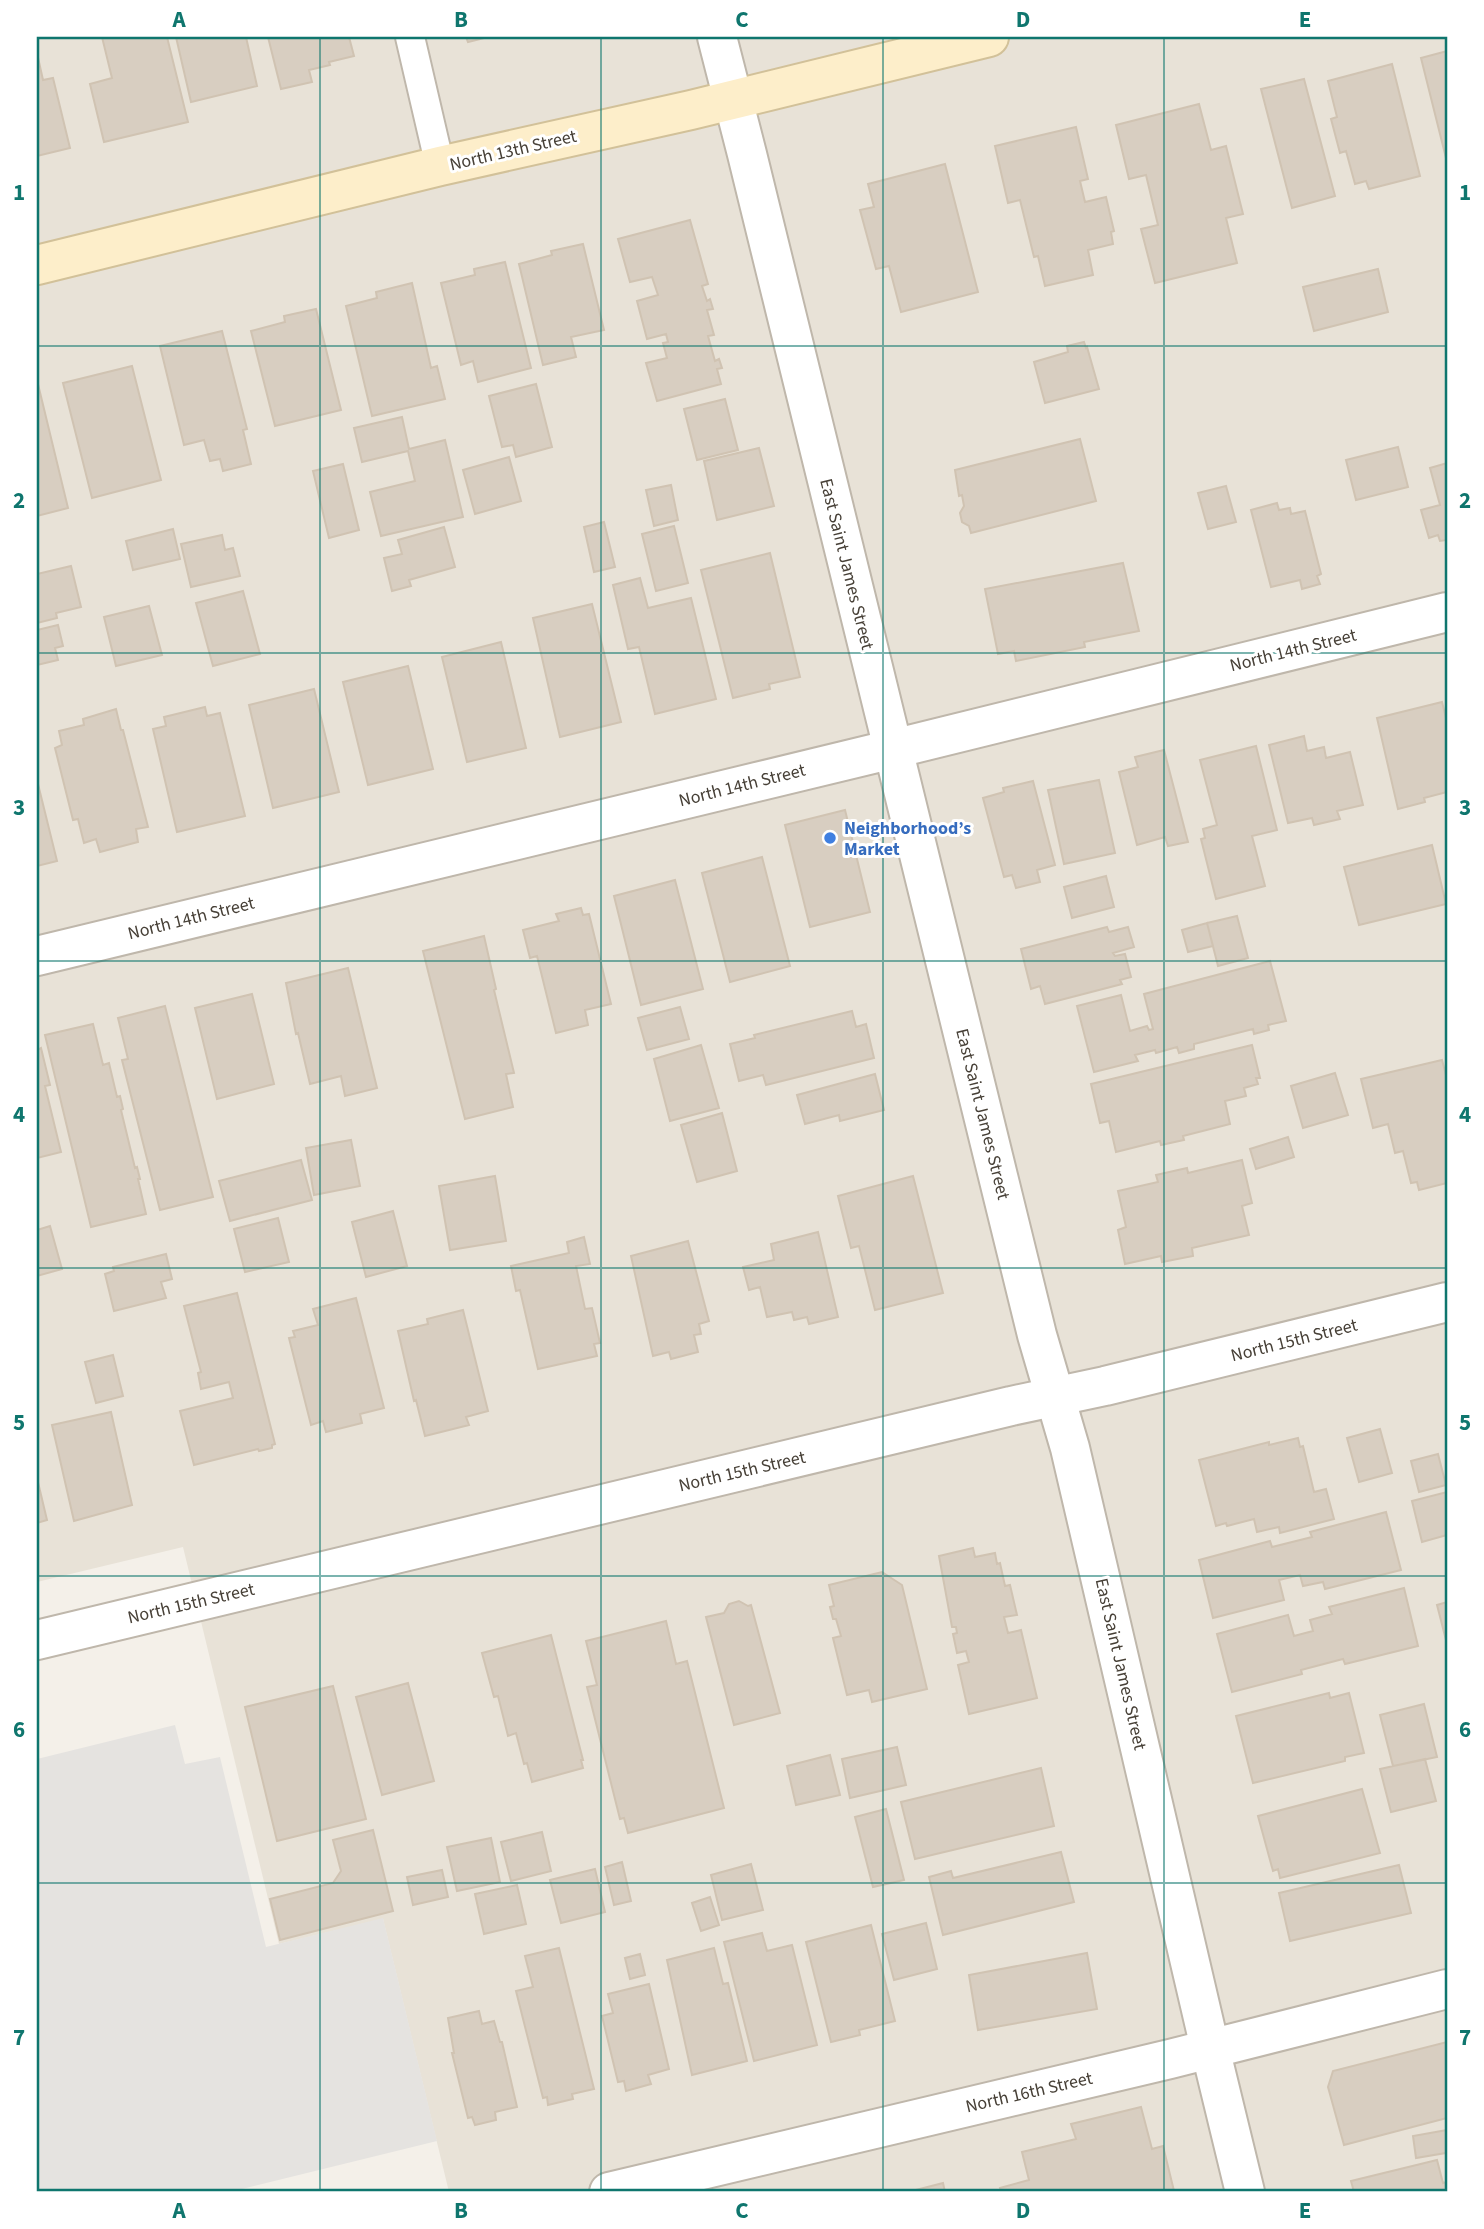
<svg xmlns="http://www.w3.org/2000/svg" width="1484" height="2229" viewBox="0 0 1484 2229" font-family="'Source Sans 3',sans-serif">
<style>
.residential{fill:#e8e2d7}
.parking{fill:#e5e3e0}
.building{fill:#d8cec1;stroke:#d0c3b2;stroke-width:2}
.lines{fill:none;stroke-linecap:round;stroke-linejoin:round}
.service-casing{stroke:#bfb7ab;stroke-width:32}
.minor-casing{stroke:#bfb7ab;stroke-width:42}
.tertiary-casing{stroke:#bfb7ab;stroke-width:42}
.secondary-casing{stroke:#d2c199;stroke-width:42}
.service{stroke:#fff;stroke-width:28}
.minor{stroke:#fff;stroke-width:38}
.tertiary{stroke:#fff;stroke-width:38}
.secondary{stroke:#fdeeca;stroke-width:38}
.grid{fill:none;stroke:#0f766e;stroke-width:2;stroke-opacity:0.55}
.shop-dot{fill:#3f7fe0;stroke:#fff;stroke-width:2.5}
.labels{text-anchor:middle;stroke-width:6;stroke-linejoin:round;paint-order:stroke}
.street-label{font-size:18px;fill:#474037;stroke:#fff}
.shop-label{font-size:18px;font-weight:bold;fill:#366cbe;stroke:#fff;text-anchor:start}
.neatline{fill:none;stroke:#0f766e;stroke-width:2.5}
.grid-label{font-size:23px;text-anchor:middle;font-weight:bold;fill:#0f766e}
</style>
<rect width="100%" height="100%" fill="#f4f0e9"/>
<!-- residential -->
<path class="residential" d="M 37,37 L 1447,37 L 1447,2192 L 449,2192 L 383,1919 L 279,1944 L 183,1547 L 37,1582 Z"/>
<!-- parking -->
<path class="parking" d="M 175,1725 L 185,1764 L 220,1757 L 266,1947 L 383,1918 L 437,2141 L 230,2192 L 37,2192 L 37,1759 Z"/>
<!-- building -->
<path class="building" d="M 102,37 L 167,37 L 188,122 L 104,142 L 90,84 L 112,78 Z
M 176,37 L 246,37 L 257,86 L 191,102 Z
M 268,37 L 349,37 L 354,56 L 329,62 L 330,65 L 309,70 L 312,82 L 281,89 Z
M 466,37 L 488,37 L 468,42 Z
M 1447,51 L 1447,162 L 1421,58 Z
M 37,53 L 43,80 L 53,78 L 70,148 L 37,156 Z
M 1392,64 L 1420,176 L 1369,189 L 1366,181 L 1355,184 L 1346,151 L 1340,153 L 1331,119 L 1337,117 L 1328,81 Z
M 1304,79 L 1335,196 L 1292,208 L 1261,89 Z
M 1199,104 L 1211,150 L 1226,146 L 1243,214 L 1226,218 L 1237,263 L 1155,283 L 1141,229 L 1158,225 L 1146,175 L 1129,179 L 1116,125 Z
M 1076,127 L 1088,179 L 1080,181 L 1085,202 L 1106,197 L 1114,231 L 1111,232 L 1113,244 L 1088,250 L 1093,275 L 1045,286 L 1038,256 L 1034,257 L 1020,200 L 1008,203 L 995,146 Z
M 945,164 L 978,292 L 901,312 L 889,266 L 876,269 L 860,210 L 874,207 L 868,184 Z
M 690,220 L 708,284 L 702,286 L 707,301 L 710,299 L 713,309 L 707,310 L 714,335 L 708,336 L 715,361 L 719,359 L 722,368 L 717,369 L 721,384 L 657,401 L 646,363 L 667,358 L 663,343 L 668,342 L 666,334 L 647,339 L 637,301 L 658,295 L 652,277 L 630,282 L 618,239 Z
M 583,244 L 604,330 L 571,337 L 576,357 L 543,365 L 519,264 L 552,255 L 551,251 Z
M 505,262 L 531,368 L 478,382 L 473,361 L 461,365 L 441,283 L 475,275 L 474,269 Z
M 1378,269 L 1388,312 L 1314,331 L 1303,287 Z
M 412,283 L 431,368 L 437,366 L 445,399 L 372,416 L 346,306 L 377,298 L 376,292 Z
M 316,309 L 341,410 L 275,426 L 251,331 L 285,322 L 284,316 Z
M 222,331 L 247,429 L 243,430 L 251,464 L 223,471 L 220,459 L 210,461 L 204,440 L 184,445 L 160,346 Z
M 1084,342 L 1086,348 L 1087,347 L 1099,389 L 1045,403 L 1034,362 L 1068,352 L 1067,346 Z
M 132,366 L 161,480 L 92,498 L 63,383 Z
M 37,380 L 68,508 L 37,516 Z
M 536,384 L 552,447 L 516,457 L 513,445 L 502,447 L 489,396 Z
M 725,399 L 738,450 L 697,460 L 684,409 Z
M 402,417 L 409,449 L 445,440 L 463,517 L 381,536 L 370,492 L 415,481 L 408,451 L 362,462 L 354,428 Z
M 1080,439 L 1096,501 L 971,533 L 969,526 L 962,522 L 960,513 L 964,506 L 962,495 L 959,496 L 955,470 Z
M 1398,447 L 1408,487 L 1356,500 L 1346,460 Z
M 759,448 L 774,506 L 717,520 L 704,461 Z
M 509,457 L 521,501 L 475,514 L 463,470 Z
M 1447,463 L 1447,540 L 1440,541 L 1438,535 L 1429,538 L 1421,510 L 1440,505 L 1430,468 Z
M 343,464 L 359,530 L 329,538 L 313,471 Z
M 671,485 L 678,520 L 654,526 L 646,490 Z
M 1226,486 L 1236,522 L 1208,529 L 1198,493 Z
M 1277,503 L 1279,510 L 1290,508 L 1291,514 L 1305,511 L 1321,574 L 1317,576 L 1320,584 L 1302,589 L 1300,580 L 1271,587 L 1251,510 Z
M 604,522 L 615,567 L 594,572 L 584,527 Z
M 674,526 L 688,583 L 656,591 L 642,534 Z
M 444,527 L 455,567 L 409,580 L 411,586 L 392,591 L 384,558 L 402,554 L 398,540 Z
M 173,529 L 180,559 L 133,570 L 126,541 Z
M 222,535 L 225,550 L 233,548 L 240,576 L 191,587 L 181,544 Z
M 770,553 L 800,677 L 769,684 L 770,689 L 733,698 L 701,570 Z
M 1123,563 L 1139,631 L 1084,642 L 1085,647 L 1016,661 L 1014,651 L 998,654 L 985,589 Z
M 71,566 L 81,607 L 56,613 L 57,618 L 37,623 L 37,574 Z
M 640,578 L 648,608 L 691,598 L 716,699 L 655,714 L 639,647 L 628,649 L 613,585 Z
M 243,591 L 260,654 L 213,666 L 196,603 Z
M 592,604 L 621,722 L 560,737 L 533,618 Z
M 149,606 L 162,655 L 116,666 L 104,617 Z
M 58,625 L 63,646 L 55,648 L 58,660 L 37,665 L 37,630 Z
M 501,642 L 526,748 L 467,762 L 442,657 Z
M 408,666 L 433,769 L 368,785 L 343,682 Z
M 314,689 L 339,792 L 273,808 L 249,705 Z
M 1442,702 L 1447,722 L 1447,792 L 1424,798 L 1425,802 L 1398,809 L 1377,718 Z
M 205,707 L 207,716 L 220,713 L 245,816 L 177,832 L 153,729 L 166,726 L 164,717 Z
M 116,709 L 121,730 L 123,730 L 148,827 L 136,829 L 138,842 L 100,852 L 96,839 L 84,843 L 78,819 L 73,820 L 55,748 L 62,745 L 59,731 L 84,725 L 83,719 Z
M 1304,736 L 1307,751 L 1324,747 L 1326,758 L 1350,752 L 1363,805 L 1337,811 L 1340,819 L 1314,825 L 1312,818 L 1288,823 L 1269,745 Z
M 1256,746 L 1277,830 L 1252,836 L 1265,886 L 1216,899 L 1201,839 L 1205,838 L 1203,829 L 1217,825 L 1200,760 Z
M 1164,750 L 1188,842 L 1168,846 L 1165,837 L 1137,845 L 1119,772 L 1138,767 L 1135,757 Z
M 37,780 L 57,861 L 37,866 Z
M 1099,780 L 1115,853 L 1064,864 L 1048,790 Z
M 1033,781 L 1055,865 L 1037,870 L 1040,882 L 1016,888 L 1012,875 L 1004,877 L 983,798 L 1004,792 L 1003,788 Z
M 845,810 L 870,912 L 810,927 L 785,825 Z
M 1432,845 L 1446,904 L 1359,925 L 1344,867 Z
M 762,857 L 790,966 L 730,982 L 702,873 Z
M 1106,876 L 1114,907 L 1072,918 L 1064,887 Z
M 675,880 L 703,989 L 641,1005 L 614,896 Z
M 581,908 L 583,915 L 589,914 L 611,1004 L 585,1010 L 588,1025 L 556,1033 L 537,956 L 530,958 L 523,930 L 559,921 L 556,914 Z
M 1237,916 L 1248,958 L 1218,966 L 1207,923 Z
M 1207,923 L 1213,946 L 1188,952 L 1182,930 Z
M 1107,927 L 1109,932 L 1128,927 L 1134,947 L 1113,953 L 1115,956 L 1125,954 L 1131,977 L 1120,980 L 1122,984 L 1045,1004 L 1040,986 L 1031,989 L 1021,949 Z
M 484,936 L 496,989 L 494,990 L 514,1073 L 506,1074 L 513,1107 L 465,1119 L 423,951 Z
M 1270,961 L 1286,1021 L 1268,1025 L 1269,1030 L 1254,1034 L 1253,1029 L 1194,1044 L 1194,1049 L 1179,1053 L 1177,1047 L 1156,1053 L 1155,1050 L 1135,1055 L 1138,1061 L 1094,1072 L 1077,1006 L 1121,995 L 1130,1031 L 1147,1026 L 1149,1030 L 1153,1029 L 1144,994 Z
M 348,968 L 377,1088 L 345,1096 L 341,1076 L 310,1084 L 298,1033 L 296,1034 L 286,983 Z
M 252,994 L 274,1084 L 217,1099 L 195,1008 Z
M 165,1006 L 213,1197 L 160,1210 L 122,1060 L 128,1059 L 118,1018 Z
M 680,1007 L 689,1039 L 647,1050 L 638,1018 Z
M 852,1011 L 856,1027 L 866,1024 L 874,1058 L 766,1085 L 763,1075 L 739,1081 L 730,1044 L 755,1038 L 754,1035 Z
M 93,1024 L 103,1065 L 109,1063 L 117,1097 L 120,1096 L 123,1109 L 121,1110 L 135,1168 L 137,1167 L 140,1179 L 138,1179 L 146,1214 L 91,1227 L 45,1035 Z
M 701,1045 L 719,1108 L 670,1121 L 654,1059 Z
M 1252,1045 L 1260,1078 L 1256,1078 L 1258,1084 L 1244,1088 L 1246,1096 L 1225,1101 L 1230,1124 L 1183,1136 L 1184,1140 L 1161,1145 L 1160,1141 L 1116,1152 L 1109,1121 L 1100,1123 L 1091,1084 Z
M 41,1048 L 50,1085 L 45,1086 L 61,1152 L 37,1158 L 37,1050 Z
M 1442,1060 L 1447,1079 L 1447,1183 L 1419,1190 L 1417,1182 L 1411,1183 L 1403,1151 L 1395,1153 L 1388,1124 L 1373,1128 L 1361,1079 Z
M 1335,1073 L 1348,1115 L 1303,1128 L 1291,1086 Z
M 875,1074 L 884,1110 L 840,1121 L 839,1115 L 805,1124 L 797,1095 Z
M 722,1113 L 737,1171 L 697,1182 L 681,1125 Z
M 1288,1137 L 1294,1157 L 1256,1169 L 1250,1149 Z
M 351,1140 L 360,1186 L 314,1195 L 306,1148 Z
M 301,1160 L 312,1200 L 230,1221 L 219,1181 Z
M 1242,1160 L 1252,1203 L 1242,1206 L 1249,1235 L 1192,1248 L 1193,1256 L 1162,1262 L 1161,1256 L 1125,1264 L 1118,1230 L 1126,1227 L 1118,1191 L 1158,1182 L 1156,1175 L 1187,1168 L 1188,1173 Z
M 495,1176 L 506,1241 L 450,1250 L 439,1186 Z
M 913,1176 L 943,1293 L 875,1310 L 859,1246 L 851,1248 L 838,1196 Z
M 393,1211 L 407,1266 L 366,1277 L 352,1222 Z
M 278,1218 L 289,1262 L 245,1272 L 234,1229 Z
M 50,1226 L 62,1269 L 37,1276 L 37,1230 Z
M 818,1232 L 838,1317 L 809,1324 L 807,1317 L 794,1320 L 792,1312 L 767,1317 L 760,1287 L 749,1290 L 743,1267 L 774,1260 L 771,1244 Z
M 584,1237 L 590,1264 L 576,1266 L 585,1309 L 592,1308 L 600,1343 L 594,1344 L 597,1356 L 538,1369 L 520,1290 L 516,1291 L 511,1266 L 569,1253 L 567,1242 Z
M 688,1241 L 709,1321 L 699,1324 L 701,1334 L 694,1335 L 698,1352 L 671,1359 L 669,1352 L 653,1356 L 631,1256 Z
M 166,1254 L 172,1279 L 161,1282 L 166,1298 L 114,1311 L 105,1274 L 114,1271 L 113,1267 Z
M 237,1293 L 275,1444 L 272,1445 L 272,1448 L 259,1451 L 258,1449 L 194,1465 L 180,1411 L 233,1398 L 229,1382 L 201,1389 L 198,1373 L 201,1372 L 184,1306 Z
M 356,1298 L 384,1408 L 360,1414 L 362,1423 L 326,1432 L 323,1421 L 311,1425 L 289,1338 L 295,1337 L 293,1331 L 318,1325 L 313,1309 Z
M 463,1310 L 488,1411 L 466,1417 L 469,1425 L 425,1436 L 416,1400 L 414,1401 L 398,1331 L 428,1324 L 427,1319 Z
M 113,1355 L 123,1396 L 96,1403 L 85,1362 Z
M 111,1412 L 132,1505 L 74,1521 L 52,1425 Z
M 1380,1429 L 1392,1473 L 1359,1482 L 1347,1438 Z
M 1298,1438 L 1300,1447 L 1303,1446 L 1314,1492 L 1326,1489 L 1334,1519 L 1280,1533 L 1279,1527 L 1257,1532 L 1254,1519 L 1227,1526 L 1226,1523 L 1216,1526 L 1199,1460 L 1269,1442 L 1269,1445 Z
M 1438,1454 L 1446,1485 L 1419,1492 L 1411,1461 Z
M 37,1478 L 47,1520 L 37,1523 Z
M 1447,1492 L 1447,1535 L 1422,1542 L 1412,1501 Z
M 1386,1512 L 1401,1570 L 1325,1589 L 1323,1582 L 1303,1586 L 1300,1575 L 1279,1580 L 1284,1600 L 1213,1618 L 1199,1560 L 1270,1541 L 1272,1547 L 1312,1537 L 1310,1532 Z
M 973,1548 L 975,1557 L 995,1553 L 997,1564 L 1000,1563 L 1005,1586 L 1010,1585 L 1017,1615 L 1004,1617 L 1008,1633 L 1021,1630 L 1037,1698 L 969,1714 L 958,1665 L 969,1662 L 966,1651 L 957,1653 L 953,1634 L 957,1633 L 956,1627 L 952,1627 L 939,1556 Z
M 882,1572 L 902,1585 L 927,1689 L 872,1702 L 869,1690 L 847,1695 L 833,1638 L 841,1636 L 836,1619 L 833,1619 L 830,1607 L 834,1606 L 829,1585 Z
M 1404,1588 L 1418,1646 L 1345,1664 L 1343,1659 L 1301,1670 L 1302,1674 L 1232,1692 L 1217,1634 L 1288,1615 L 1294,1636 L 1313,1631 L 1310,1620 L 1332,1614 L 1329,1607 Z
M 739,1601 L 748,1606 L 751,1605 L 780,1713 L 734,1725 L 706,1617 L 724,1613 L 729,1604 Z
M 1447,1602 L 1447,1644 L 1437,1605 Z
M 666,1621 L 676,1664 L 687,1661 L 724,1808 L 628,1833 L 624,1818 L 620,1819 L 587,1687 L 597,1685 L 586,1641 Z
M 551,1635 L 583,1760 L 581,1760 L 583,1768 L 532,1782 L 527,1763 L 524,1764 L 516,1733 L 508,1736 L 498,1696 L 494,1697 L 482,1653 Z
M 408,1683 L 434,1781 L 382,1795 L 356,1697 Z
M 333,1686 L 366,1819 L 277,1841 L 245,1707 Z
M 1329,1693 L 1330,1698 L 1349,1693 L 1364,1753 L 1345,1757 L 1345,1761 L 1253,1783 L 1236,1716 Z
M 1424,1704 L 1437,1757 L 1393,1766 L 1380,1715 Z
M 897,1747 L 906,1785 L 850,1798 L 842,1759 Z
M 830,1755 L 840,1795 L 796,1805 L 787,1766 Z
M 1425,1759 L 1436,1801 L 1391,1812 L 1380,1769 Z
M 1041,1768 L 1054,1826 L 915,1859 L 901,1802 Z
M 1362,1789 L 1380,1853 L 1280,1878 L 1278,1869 L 1273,1871 L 1258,1816 Z
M 886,1809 L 904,1880 L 873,1887 L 855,1817 Z
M 373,1830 L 393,1911 L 280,1940 L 270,1899 L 333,1883 L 341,1871 L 333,1840 Z
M 542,1832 L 551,1871 L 511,1881 L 501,1842 Z
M 491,1838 L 500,1882 L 457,1891 L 447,1847 Z
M 1061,1852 L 1074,1902 L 943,1935 L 929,1877 L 951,1871 L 953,1878 Z
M 622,1862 L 631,1901 L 614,1905 L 605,1867 Z
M 751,1864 L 763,1910 L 722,1920 L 711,1875 Z
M 1399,1865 L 1411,1913 L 1290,1941 L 1279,1893 Z
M 595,1869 L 605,1912 L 561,1923 L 550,1880 Z
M 442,1870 L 448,1897 L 413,1905 L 407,1877 Z
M 517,1885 L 526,1924 L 484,1934 L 475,1894 Z
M 710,1897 L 719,1925 L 701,1931 L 692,1903 Z
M 926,1923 L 937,1969 L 894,1980 L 882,1934 Z
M 871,1925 L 895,2021 L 859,2030 L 860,2035 L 831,2042 L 806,1942 Z
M 762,1933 L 767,1951 L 792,1945 L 817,2045 L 754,2061 L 724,1942 Z
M 559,1948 L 594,2089 L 572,2094 L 573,2099 L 548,2105 L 547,2097 L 543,2098 L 516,1991 L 533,1987 L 525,1956 Z
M 714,1948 L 723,1984 L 728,1983 L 747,2061 L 692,2075 L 667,1960 Z
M 1087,1953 L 1097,2009 L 978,2030 L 969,1975 Z
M 640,1954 L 645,1975 L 630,1979 L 625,1958 Z
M 649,1984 L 669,2069 L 648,2075 L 651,2084 L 626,2091 L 624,2081 L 618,2082 L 602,2016 L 613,2013 L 608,1994 Z
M 479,2011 L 482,2024 L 494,2021 L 500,2042 L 502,2042 L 517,2107 L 495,2112 L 496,2120 L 475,2125 L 472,2117 L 468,2118 L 452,2053 L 454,2053 L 448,2018 Z
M 1447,2042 L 1447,2118 L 1344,2145 L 1328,2087 L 1333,2071 Z
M 1141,2107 L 1152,2149 L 1163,2146 L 1174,2191 L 1167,2192 L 1001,2192 L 1000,2188 L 1029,2180 L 1022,2152 L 1076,2139 L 1071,2124 Z
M 1447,2130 L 1447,2158 L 1446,2153 L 1416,2158 L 1413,2136 Z
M 1437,2160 L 1443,2183 L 1447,2182 L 1447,2192 L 1354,2192 L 1351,2181 Z
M 943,2183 L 945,2192 L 908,2192 Z"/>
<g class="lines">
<defs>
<path id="service" d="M 410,37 L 440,166"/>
<path id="minor" d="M 37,956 L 893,749 L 1447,612
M 37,1640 L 1011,1406 L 1105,1386 L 1447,1302
M 609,2192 L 1170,2059 L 1447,1989"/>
<path id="tertiary" d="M 717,37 L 747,154 L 1037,1335 L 1070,1448 L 1210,2048 L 1245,2192"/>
<path id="secondary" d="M 37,265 L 440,166 L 691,110 L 989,37"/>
</defs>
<!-- service casing -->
<use href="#service" class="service-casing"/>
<!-- minor casing -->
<use href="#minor" class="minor-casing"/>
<!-- tertiary casing -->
<use href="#tertiary" class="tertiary-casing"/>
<!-- secondary casing -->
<use href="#secondary" class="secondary-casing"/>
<!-- service -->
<use href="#service" class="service"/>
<!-- minor -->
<use href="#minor" class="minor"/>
<!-- tertiary -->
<use href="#tertiary" class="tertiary"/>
<!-- secondary -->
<use href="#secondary" class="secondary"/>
</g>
<!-- grid -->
<path class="grid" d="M 320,37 L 320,2192M 601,37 L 601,2192M 883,37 L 883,2192M 1164,37 L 1164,2192M 37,346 L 1447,346M 37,653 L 1447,653M 37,961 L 1447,961M 37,1268 L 1447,1268M 37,1576 L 1447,1576M 37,1883 L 1447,1883"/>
<!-- markers -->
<circle class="shop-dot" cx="830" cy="838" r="7"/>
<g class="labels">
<!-- street labels -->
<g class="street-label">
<text transform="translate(513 150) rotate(-13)" y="6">North 13th Street</text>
<text transform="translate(847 564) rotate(76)" y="6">East Saint James Street</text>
<text transform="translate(1293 650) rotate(-14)" y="6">North 14th Street</text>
<text transform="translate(742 785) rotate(-14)" y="6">North 14th Street</text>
<text transform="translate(191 918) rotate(-14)" y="6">North 14th Street</text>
<text transform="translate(983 1114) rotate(76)" y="6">East Saint James Street</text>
<text transform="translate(1294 1340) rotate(-14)" y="6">North 15th Street</text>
<text transform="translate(742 1471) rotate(-13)" y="6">North 15th Street</text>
<text transform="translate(191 1603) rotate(-13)" y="6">North 15th Street</text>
<text transform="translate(1121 1664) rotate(77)" y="6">East Saint James Street</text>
<text transform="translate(1029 2092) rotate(-13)" y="6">North 16th Street</text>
</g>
<!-- shop labels -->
<g class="shop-label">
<text x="844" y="834">Neighborhood’s<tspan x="844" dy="21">Market</tspan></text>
</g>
</g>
<!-- border -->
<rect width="1484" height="2229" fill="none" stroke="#ffffff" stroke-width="77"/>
<rect x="38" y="38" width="1408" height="2152" class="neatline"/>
<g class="grid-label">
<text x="179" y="27">A</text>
<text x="461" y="27">B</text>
<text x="742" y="27">C</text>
<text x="1023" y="27">D</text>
<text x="1305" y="27">E</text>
<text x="19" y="200">1</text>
<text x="1465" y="200">1</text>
<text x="19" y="508">2</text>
<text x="1465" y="508">2</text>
<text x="19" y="815">3</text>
<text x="1465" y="815">3</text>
<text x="19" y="1122">4</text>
<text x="1465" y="1122">4</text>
<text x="19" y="1430">5</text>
<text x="1465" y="1430">5</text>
<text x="19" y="1737">6</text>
<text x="1465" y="1737">6</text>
<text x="19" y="2045">7</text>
<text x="1465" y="2045">7</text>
<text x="179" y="2218">A</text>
<text x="461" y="2218">B</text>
<text x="742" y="2218">C</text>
<text x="1023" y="2218">D</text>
<text x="1305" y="2218">E</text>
</g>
</svg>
